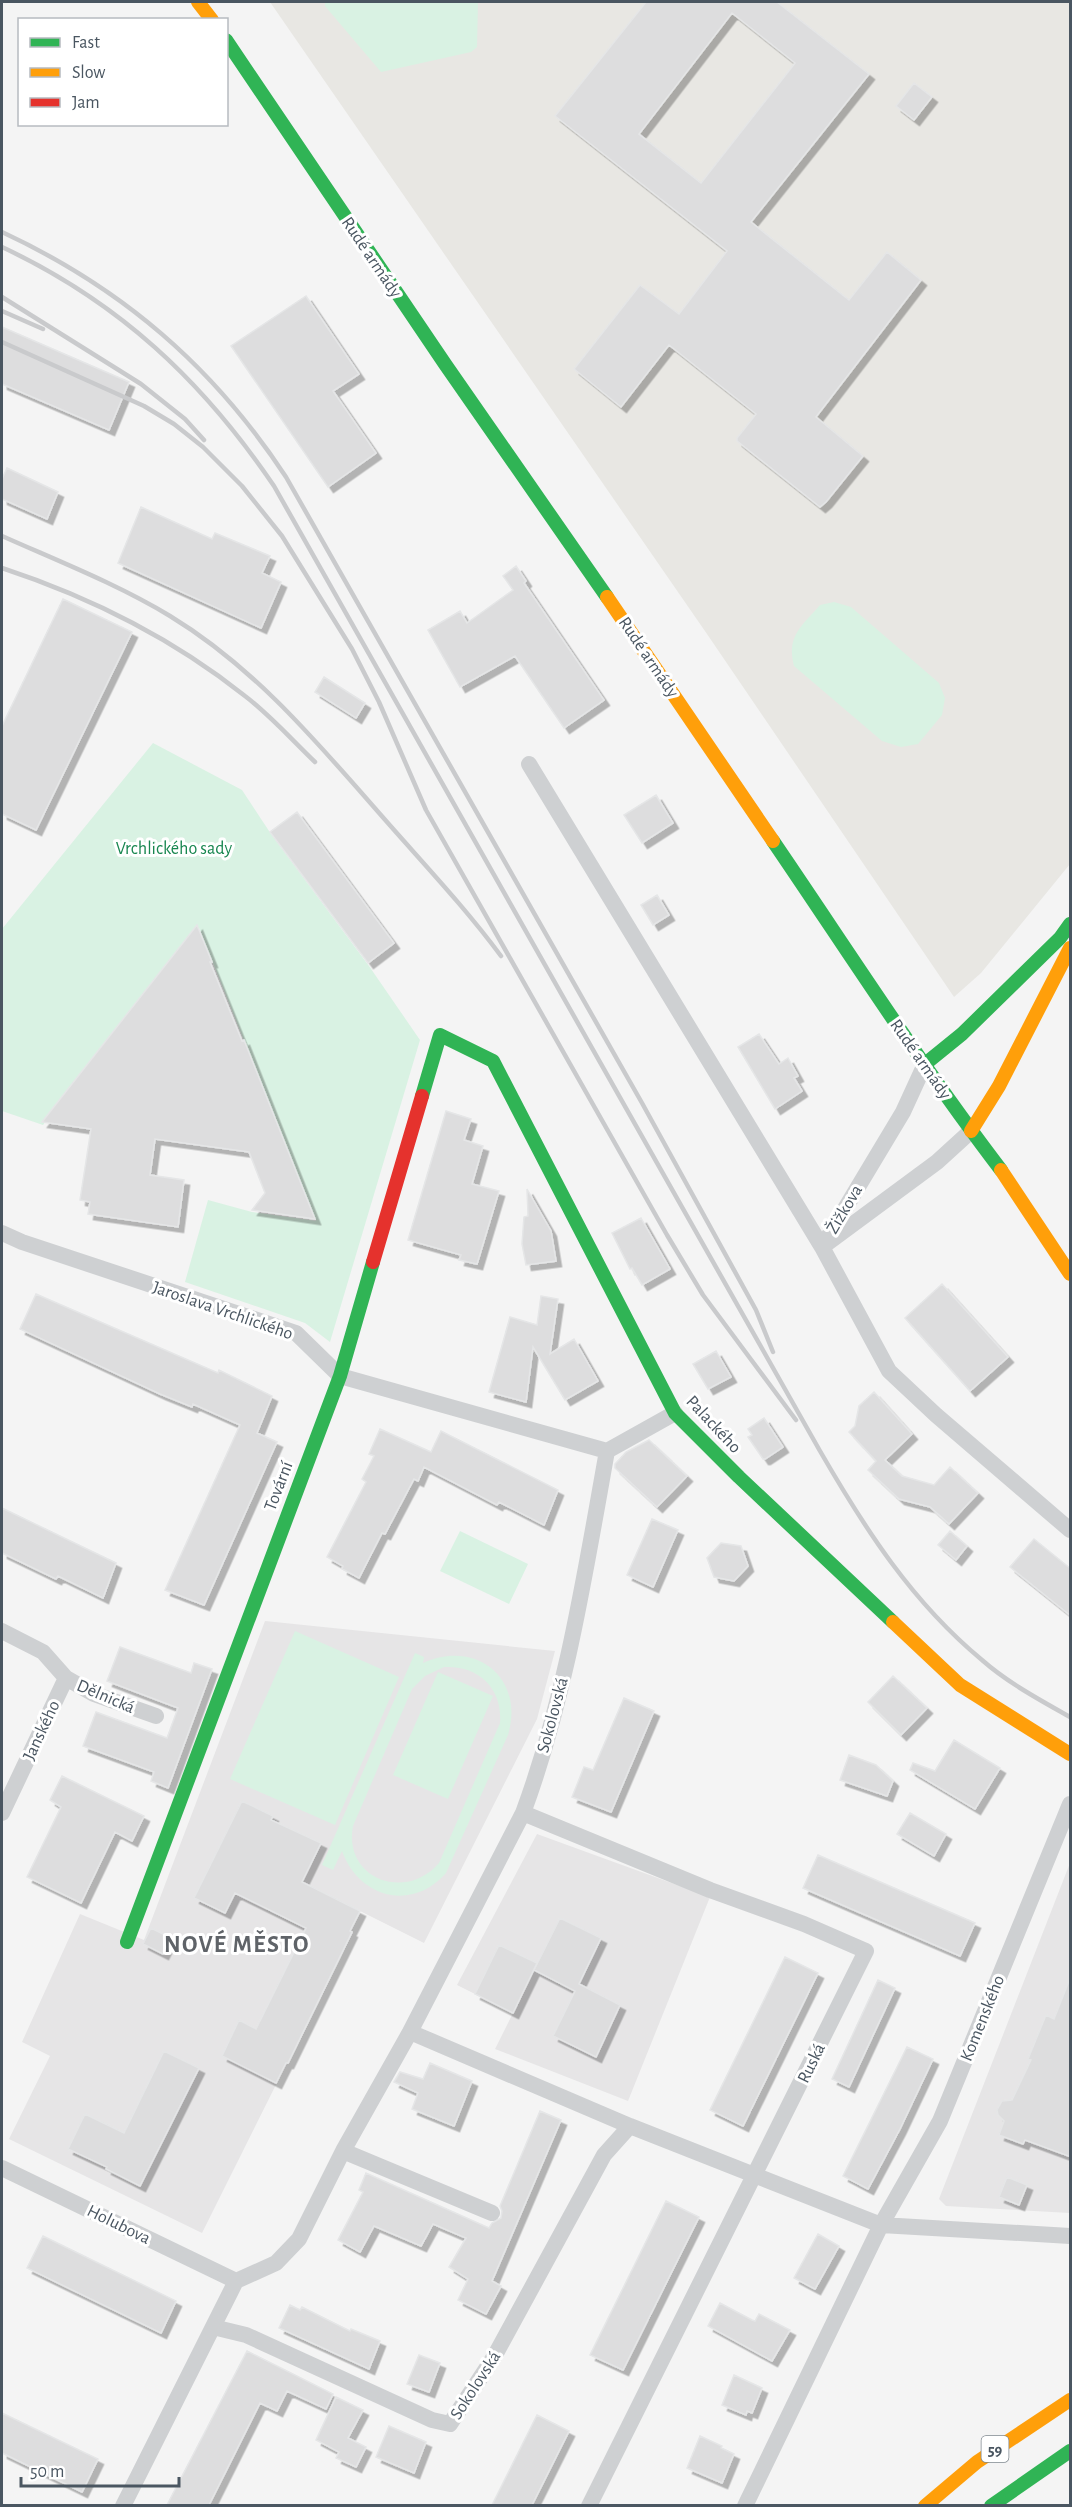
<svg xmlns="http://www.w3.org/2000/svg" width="1072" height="2507" viewBox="0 0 1072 2507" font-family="'Alegreya Sans',sans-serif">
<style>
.commercial{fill:#e8e7e3}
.education{fill:#e6e5e6}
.green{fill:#d9f2e3;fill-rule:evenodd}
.building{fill:#ddddde;stroke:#e5e6e7;stroke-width:1.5;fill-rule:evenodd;filter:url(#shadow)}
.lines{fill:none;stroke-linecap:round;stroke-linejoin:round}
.street{stroke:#ced0d2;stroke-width:16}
.fast{stroke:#30b455;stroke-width:14}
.slow{stroke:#ff9f0a;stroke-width:14}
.jam{stroke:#e5322d;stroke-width:14}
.rail{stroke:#c9cacc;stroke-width:4.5}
.labels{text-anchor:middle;stroke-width:6;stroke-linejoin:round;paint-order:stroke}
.shield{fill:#fff;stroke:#808990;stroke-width:1.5}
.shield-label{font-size:16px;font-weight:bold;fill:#4a5661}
.street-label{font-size:18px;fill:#4a5661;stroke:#fff}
.park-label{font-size:18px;fill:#17864f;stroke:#fff}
.district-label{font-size:24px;font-weight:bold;letter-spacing:1.5px;fill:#5f6368;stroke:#fff}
</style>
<defs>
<filter id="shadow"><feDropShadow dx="5.5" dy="5.5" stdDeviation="0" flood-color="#0004"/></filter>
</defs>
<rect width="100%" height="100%" fill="#f4f4f4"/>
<!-- commercial -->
<path class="commercial" d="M 270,2 L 1070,2 L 1070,864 L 981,973 L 954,997 L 707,634 Z"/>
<!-- education -->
<path class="education" d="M 265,1621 L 555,1651 L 537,1719 L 424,1943 L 360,1911 L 351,1930 L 352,1932 L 202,2233 L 9,2139 L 50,2056 L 22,2042 L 80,1914 L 144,1940 Z
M 537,1834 L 710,1897 L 628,2101 L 495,2049 L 513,2013 L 457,1985 Z
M 1070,1863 L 1070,2213 L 946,2206 L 939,2199 Z"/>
<!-- green -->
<path class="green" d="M 325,2 L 478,2 L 477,47 L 471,52 L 381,72 L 325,6 Z
M 834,602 L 851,607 L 939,683 L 945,698 L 942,715 L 918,744 L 901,747 L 882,741 L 794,666 C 786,636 802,626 820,605 Z
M 153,743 L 242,790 L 271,834 L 369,966 L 420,1040 L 330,1342 L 305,1323 L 185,1282 L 208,1200 L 252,1212 L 316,1221 L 199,928 L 43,1125 L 2,1111 L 2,929 Z
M 460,1531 L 528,1564 L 509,1604 L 440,1571 Z
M 295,1631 L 399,1677 L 335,1825 L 230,1779 Z
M 415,1653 L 424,1657 L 423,1663 C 476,1639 525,1678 508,1735 L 446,1873 C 412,1912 359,1898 342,1851 L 333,1870 L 322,1865 ZM 444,1667 C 478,1665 503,1688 500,1723 L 439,1863 C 406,1902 343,1879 353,1826 L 412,1689 L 425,1676 Z
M 438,1672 L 493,1696 L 448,1799 L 393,1775 Z"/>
<!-- building -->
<path class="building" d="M 646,2 L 777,2 L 869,74 L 751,222 L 849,300 L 887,252 L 921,280 L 816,417 L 863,456 L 826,502 L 820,507 L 737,441 L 737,438 L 756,414 L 669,345 L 621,407 L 574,369 L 640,285 L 679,314 L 727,251 L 555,116 ZM 732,13 L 795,63 L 701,183 L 639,134 Z
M 914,83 L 932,97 L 914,120 L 896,106 Z
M 306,296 L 359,374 L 333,391 L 376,453 L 328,487 L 231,346 Z
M 2,327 L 129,382 L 109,430 L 2,384 Z
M 7,468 L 58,492 L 47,519 L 2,499 L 2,479 Z
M 141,507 L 212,539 L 215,533 L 270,556 L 262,573 L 281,582 L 261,628 L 118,563 Z
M 516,566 L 526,581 L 524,583 L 604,700 L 564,728 L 515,656 L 460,687 L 428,630 L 460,611 L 467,623 L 513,590 L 503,576 Z
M 63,599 L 132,632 L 36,830 L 2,814 L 2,726 Z
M 324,677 L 365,703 L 356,718 L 315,692 Z
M 656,795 L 673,823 L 642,843 L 624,815 Z
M 297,812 L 394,943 L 368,963 L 270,832 Z
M 657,895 L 669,915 L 653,925 L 641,905 Z
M 197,925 L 212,962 L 210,962 L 242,1041 L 244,1040 L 315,1219 L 252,1210 L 265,1193 L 249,1152 L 155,1139 L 150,1175 L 184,1180 L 178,1227 L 88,1214 L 90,1202 L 80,1200 L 91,1129 L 42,1122 Z
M 759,1034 L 779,1064 L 788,1058 L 798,1076 L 794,1078 L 802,1091 L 775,1109 L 738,1047 Z
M 446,1111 L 471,1119 L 464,1140 L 483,1146 L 472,1184 L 499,1191 L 477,1264 L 459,1260 L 461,1255 L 408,1240 Z
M 527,1189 L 551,1231 L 556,1261 L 526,1265 L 522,1244 L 524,1217 L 528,1216 Z
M 641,1218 L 670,1269 L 642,1285 L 632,1268 L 630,1269 L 612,1233 Z
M 942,1284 L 1008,1357 L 970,1391 L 905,1318 Z
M 36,1294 L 218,1373 L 219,1370 L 272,1396 L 257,1433 L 277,1442 L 204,1605 L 165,1590 L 240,1425 L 193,1404 L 192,1407 L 160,1394 L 20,1329 Z
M 541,1296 L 558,1299 L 550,1354 L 574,1339 L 598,1381 L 565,1400 L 533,1347 L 526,1402 L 489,1392 L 510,1317 L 537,1325 Z
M 716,1351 L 731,1377 L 708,1389 L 693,1364 Z
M 874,1392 L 912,1434 L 885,1460 L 902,1476 L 934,1485 L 950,1467 L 978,1493 L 949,1524 L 930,1507 L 899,1499 L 868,1470 L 876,1461 L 849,1432 L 855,1426 L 859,1406 Z
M 764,1418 L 783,1447 L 765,1459 L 763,1459 L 748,1437 L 752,1435 L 748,1429 Z
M 380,1429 L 431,1452 L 441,1431 L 558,1490 L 544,1525 L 499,1502 L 497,1505 L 424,1467 L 418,1481 L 414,1479 L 385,1534 L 382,1533 L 359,1578 L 342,1569 L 343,1566 L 327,1557 L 366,1482 L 362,1479 L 374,1456 L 369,1454 Z
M 649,1440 L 687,1476 L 657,1507 L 615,1468 L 615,1464 L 626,1452 Z
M 2,1508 L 116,1563 L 103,1598 L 58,1576 L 56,1579 L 2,1553 Z
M 652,1519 L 678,1530 L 653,1587 L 627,1575 Z
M 950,1531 L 967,1546 L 956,1560 L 938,1545 Z
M 1034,1539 L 1071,1569 L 1071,1616 L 1010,1567 Z
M 721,1543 L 741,1546 L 748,1566 L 734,1581 L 714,1577 L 707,1558 Z
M 120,1647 L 191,1673 L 194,1663 L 212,1669 L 168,1788 L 151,1781 L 154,1772 L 83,1746 L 96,1712 L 167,1738 L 178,1708 L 107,1681 Z
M 893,1676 L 927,1708 L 901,1735 L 868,1702 Z
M 624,1698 L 654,1711 L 611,1812 L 572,1797 L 584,1767 L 593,1770 Z
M 954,1740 L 1000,1768 L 975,1809 L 910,1770 L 913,1763 L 935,1771 Z
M 849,1755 L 876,1765 L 893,1781 L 887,1796 L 840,1780 Z
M 62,1776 L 144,1816 L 132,1841 L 115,1832 L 81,1903 L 27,1877 L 61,1807 L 50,1800 Z
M 242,1801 L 273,1816 L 271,1820 L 321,1843 L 302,1882 L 360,1911 L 350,1931 L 352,1932 L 288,2063 L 286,2063 L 276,2083 L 222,2056 L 239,2020 L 256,2029 L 306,1928 L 235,1893 L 225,1913 L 194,1898 Z
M 910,1813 L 946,1834 L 934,1856 L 897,1834 Z
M 818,1855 L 975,1923 L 960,1956 L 803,1888 Z
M 560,1918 L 601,1938 L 579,1984 L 620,2005 L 596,2057 L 553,2036 L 575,1991 L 534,1970 Z
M 151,1928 L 171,1938 L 163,1954 L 143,1944 Z
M 499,1945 L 537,1963 L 513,2013 L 475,1994 Z
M 785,1957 L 818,1973 L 743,2126 L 710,2110 Z
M 878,1980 L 895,1988 L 849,2087 L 832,2079 Z
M 1069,1981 L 1071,1981 L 1071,2157 L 1025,2140 L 1023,2144 L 999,2135 L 1004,2121 L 998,2115 L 997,2110 L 1002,2101 L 1012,2100 L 1031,2060 L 1028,2059 L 1046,2015 L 1054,2019 Z
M 907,2047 L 933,2059 L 900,2129 L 868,2189 L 843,2176 Z
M 164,2051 L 199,2068 L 140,2186 L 106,2169 L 107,2167 L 68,2149 L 85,2114 L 124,2133 Z
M 430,2063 L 472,2081 L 454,2126 L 412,2109 L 418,2093 L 394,2082 L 400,2072 L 423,2079 Z
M 540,2111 L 561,2120 L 492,2281 L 501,2286 L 486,2314 L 458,2300 L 468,2279 L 449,2267 L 466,2238 L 433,2224 L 421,2246 L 374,2226 L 360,2252 L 338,2240 L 363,2192 L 359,2190 L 366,2173 L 489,2228 L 492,2223 L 501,2218 L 502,2211 L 500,2206 Z
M 1007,2177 L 1027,2185 L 1019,2205 L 999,2197 Z
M 666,2201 L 699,2217 L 623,2370 L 590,2355 Z
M 818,2234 L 839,2246 L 815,2289 L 794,2278 Z
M 43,2236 L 176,2301 L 161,2333 L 27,2268 Z
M 720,2303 L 752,2320 L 755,2321 L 759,2314 L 790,2330 L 772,2361 L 708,2326 Z
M 290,2305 L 300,2310 L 302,2307 L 350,2331 L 351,2329 L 380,2341 L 369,2369 L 279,2328 Z
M 247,2351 L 333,2394 L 326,2409 L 287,2391 L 277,2411 L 260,2403 L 209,2505 L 167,2505 Z
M 419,2355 L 440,2363 L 429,2392 L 407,2384 Z
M 734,2375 L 762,2388 L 752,2413 L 747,2411 L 746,2415 L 722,2405 Z
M 336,2397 L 363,2410 L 348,2438 L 366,2447 L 356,2467 L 336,2458 L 339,2452 L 316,2440 Z
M 2,2413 L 98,2459 L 82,2492 L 2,2453 Z
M 537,2415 L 569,2431 L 532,2505 L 492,2505 Z
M 389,2426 L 426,2442 L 414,2473 L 376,2457 Z
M 700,2436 L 722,2446 L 721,2448 L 734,2454 L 722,2483 L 687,2468 Z"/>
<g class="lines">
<!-- street -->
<path class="street" d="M 529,764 L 822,1247 L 889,1371 L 936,1415 L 1070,1530
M 925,1064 L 903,1112 L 822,1247 L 937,1162 L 971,1131
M 2,1233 L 22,1242 L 296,1333 L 340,1376 L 607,1451
M 2,1631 L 43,1652 L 66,1678 L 94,1694 L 156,1716
M 2,1813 L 66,1678
M 523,1813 L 710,1890 L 804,1924 L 866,1951 L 589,2506
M 410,2032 L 630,2126 L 881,2225 L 1070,2236
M 343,2151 L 492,2213
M 2,2168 L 236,2281
M 213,2327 L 246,2335 L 432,2420 L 450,2424 L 494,2357 L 604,2155 L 630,2126
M 123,2506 L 236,2281 L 276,2263 L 299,2239 L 343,2151 L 410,2032 L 523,1813 C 566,1697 585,1573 607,1451 L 675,1413
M 745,2506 L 881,2225 L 940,2121 L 1070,1804"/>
<!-- fast -->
<path class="fast" d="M 226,40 L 445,364 L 607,597
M 773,841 C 848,951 920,1064 1001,1170
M 925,1064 L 962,1034 L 1060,938 L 1070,924
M 422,1096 L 440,1035 L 493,1061 L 675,1413 L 739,1477 L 893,1622
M 127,1942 L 340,1376 L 373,1262
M 991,2506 L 1070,2451"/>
<!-- slow -->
<path class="slow" d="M 198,2 L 212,20
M 607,597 L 773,841
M 971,1131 L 999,1086 L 1070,948
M 1001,1170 L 1070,1274
M 893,1622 L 960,1685 L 1070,1754
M 925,2506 L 977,2462 L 1070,2400"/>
<!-- jam -->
<path class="jam" d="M 373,1262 L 422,1096"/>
<!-- rail -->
<path class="rail" d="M 2,232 C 122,288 213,366 286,477 L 642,1103 L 756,1310 L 773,1352
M 2,247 C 119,302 202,380 274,486 L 820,1451 C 865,1529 912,1602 982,1660 C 1008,1683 1040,1700 1070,1717
M 2,297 L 141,384 L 185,419 L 204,440
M 2,311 L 43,329
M 2,342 L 144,406 L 174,424 L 203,447 L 242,486 L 282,536 L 352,649 L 379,702 L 426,810 L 667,1235 L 703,1295 L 796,1420
M 2,536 C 58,561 117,584 170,616 C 254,667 316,741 380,814 C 421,861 464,906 501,956
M 2,568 C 90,597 171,637 245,696 C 270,715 292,740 315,762"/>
</g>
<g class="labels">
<!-- shield labels -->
<rect class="shield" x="981.5" y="2436" width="27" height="26" rx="4.5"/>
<g class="shield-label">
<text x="995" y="2455">59</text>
</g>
<!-- street labels -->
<g class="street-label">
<text transform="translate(372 257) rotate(56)" y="6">Rudé armády</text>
<text transform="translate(649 657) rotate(56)" y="6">Rudé armády</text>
<text transform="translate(921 1059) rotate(55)" y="6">Rudé armády</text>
<text transform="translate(844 1209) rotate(-59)" y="6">Žižkova</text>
<text transform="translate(223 1310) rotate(19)" y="6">Jaroslava Vrchlického</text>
<text transform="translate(714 1424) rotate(47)" y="6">Palackého</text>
<text transform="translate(278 1486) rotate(-69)" y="6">Tovární</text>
<text transform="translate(106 1696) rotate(23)" y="6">Dělnická</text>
<text transform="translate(552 1715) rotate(-75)" y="6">Sokolovská</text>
<text transform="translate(41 1730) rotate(-65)" y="6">Janského</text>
<text transform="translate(982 2018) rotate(-68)" y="6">Komenského</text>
<text transform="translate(811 2063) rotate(-64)" y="6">Ruská</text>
<text transform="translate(119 2224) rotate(26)" y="6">Holubova</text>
<text transform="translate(475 2385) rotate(-57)" y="6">Sokolovská</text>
</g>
<!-- park labels -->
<g class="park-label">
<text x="174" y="854">Vrchlického sady</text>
</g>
<!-- district labels -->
<g class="district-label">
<text x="237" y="1952">NOVÉ MĚSTO</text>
</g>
</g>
<!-- border -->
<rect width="1072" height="2507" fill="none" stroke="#4a5661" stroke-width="6"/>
<!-- legend -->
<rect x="18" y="18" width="210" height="108" fill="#ffffff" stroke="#b7bbc0" stroke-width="1.5"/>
<rect x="30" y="38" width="30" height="9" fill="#30b455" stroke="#b7bbc0" stroke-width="1.5"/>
<text x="72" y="48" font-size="18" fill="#4a5661">Fast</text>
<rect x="30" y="68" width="30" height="9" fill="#ff9f0a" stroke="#b7bbc0" stroke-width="1.5"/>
<text x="72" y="78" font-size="18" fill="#4a5661">Slow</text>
<rect x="30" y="98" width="30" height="9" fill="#e5322d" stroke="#b7bbc0" stroke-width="1.5"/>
<text x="72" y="108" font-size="18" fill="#4a5661">Jam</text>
<!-- scale -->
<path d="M21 2477v9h158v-9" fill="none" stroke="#4a5661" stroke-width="3"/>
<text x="30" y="2477" font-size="18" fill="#4a5661" stroke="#ffffff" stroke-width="4.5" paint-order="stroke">50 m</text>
</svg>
